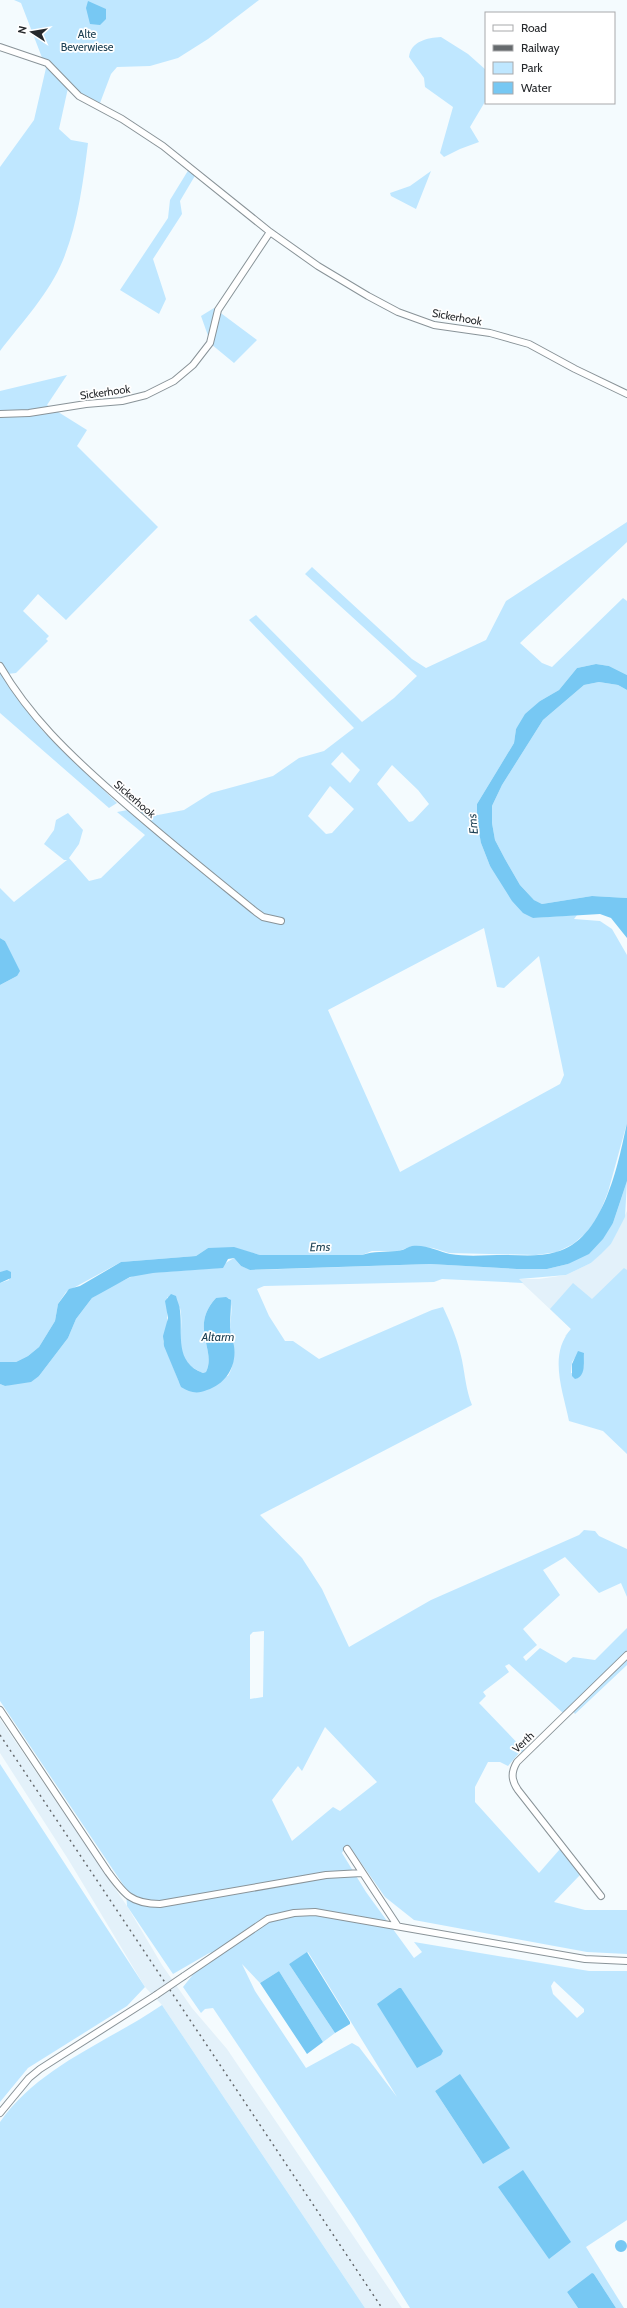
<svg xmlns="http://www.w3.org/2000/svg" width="627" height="2308" viewBox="0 0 627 2308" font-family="Cabin,sans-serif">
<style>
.built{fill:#e3f1fa}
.green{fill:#bfe7ff;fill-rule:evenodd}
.water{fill:#77c8f3}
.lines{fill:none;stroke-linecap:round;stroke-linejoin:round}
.street-casing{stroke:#899398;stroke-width:8}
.street{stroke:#fff;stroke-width:6}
.rail{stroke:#666a6d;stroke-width:1.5;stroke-dasharray:2 4;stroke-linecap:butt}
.street-bridge-casing{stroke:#899398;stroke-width:8;stroke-linecap:butt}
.street-bridge{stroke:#fff;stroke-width:6}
.labels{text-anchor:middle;stroke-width:3.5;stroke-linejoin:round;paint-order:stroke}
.park-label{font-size:11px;fill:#1d4053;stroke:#fff}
.street-label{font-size:11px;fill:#26292c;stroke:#fff}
.water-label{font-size:12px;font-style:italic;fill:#1e4255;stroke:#fff}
</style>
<rect width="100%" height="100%" fill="#f4fbfe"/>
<!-- built -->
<path class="built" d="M 627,1211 L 627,1309 L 569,1337 L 565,1336 L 571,1329 L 518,1279 L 539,1279 L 566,1275 L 591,1263 L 611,1244 Z
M 0,1719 L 127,1906 L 162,1965 L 192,2008 L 227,2049 L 402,2308 L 365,2308 L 162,2005 L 145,1987 L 68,1859 L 0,1753 Z"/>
<!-- green -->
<path class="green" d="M 14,0 L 259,0 L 208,39 L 178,58 L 150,66 L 117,67 L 111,74 L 100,103 L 68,88 L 59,129 L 71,140 L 88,143 C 83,183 78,223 63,260 C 49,294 22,322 0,351 L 0,167 L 34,120 L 46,68 L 21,3 Z
M 441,37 L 468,54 L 486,70 L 486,100 L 470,127 L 479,142 L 460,149 L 444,157 L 440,153 L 453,107 L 425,87 L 424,78 L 409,57 C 411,41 427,38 441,37 Z
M 189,169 L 196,174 L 180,201 L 182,214 L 153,259 L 166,299 L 159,314 L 120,290 L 168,218 L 170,200 Z
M 431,171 L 416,209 L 391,196 L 390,193 L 410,186 Z
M 214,308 L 257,340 L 234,363 L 211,344 L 201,316 Z
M 67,375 L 47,405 L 87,430 L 77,446 L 158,527 L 66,620 L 38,594 L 23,611 L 49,636 L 46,639 L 48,641 L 16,673 L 7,674 L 0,661 L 0,391 Z
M 627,522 L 627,542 L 520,643 L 542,663 L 552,667 L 623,598 L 627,601 L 627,675 L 609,666 L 596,664 L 577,668 L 559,690 L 540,701 L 516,729 L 514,743 L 477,804 L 481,843 L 490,866 L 533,918 L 577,915 L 574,919 L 600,921 L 612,929 L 627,955 L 627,1123 L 608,1192 L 598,1217 L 586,1233 L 573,1244 L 557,1252 L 536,1255 L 449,1253 L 433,1248 L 412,1246 L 399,1251 L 372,1251 L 362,1255 L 260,1255 L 234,1248 L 208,1248 L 196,1256 L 121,1262 L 66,1292 L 58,1304 L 55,1321 L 39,1347 L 28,1356 L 16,1362 L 0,1362 L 0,1283 L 9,1280 L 9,1271 L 0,1272 L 0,985 L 17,976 L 5,941 L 0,938 L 0,888 L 14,902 L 67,860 L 64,860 L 44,844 L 54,830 L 56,820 L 68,813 L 83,830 L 79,844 L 69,858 L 89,881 L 101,878 L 145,835 L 117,812 L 133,809 L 158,815 L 184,810 L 211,793 L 273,776 L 299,758 L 324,751 L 354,728 L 249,620 L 256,615 L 362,722 L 394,698 L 417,676 L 305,574 L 312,567 L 412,659 L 426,668 L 486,640 L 506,601 ZM 342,752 L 360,770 L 350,783 L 331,764 ZM 392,765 L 418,790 L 429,804 L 413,821 L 409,822 L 377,784 ZM 330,786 L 354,809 L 332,833 L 326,834 L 308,816 ZM 484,928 L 497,987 L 504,988 L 539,956 L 564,1075 L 560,1084 L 400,1172 L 328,1010 Z
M 0,671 L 42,730 L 117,803 L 109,808 L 0,713 Z
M 599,682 L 618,685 L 627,690 L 627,898 L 592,896 L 542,904 L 534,900 L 520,885 L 505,859 L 495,840 L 492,823 L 492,806 L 502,785 L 543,720 L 584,685 Z
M 627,1181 L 625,1217 L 611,1244 L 601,1254 L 591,1263 L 566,1275 L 519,1279 L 523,1283 L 442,1279 L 434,1282 L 264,1286 L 257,1289 L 269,1316 L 285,1341 L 293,1341 L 319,1359 L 432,1310 L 443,1307 C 451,1324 458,1341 462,1360 C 465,1375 466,1390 472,1405 L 260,1515 L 302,1558 L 322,1589 L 349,1647 L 431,1600 L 579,1535 L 584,1530 L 595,1531 L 599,1536 L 627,1549 L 627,1597 L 621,1583 L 599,1593 L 565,1557 L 543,1570 L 560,1595 L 523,1629 L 537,1645 L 523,1657 L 526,1661 L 540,1648 L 566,1663 L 573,1657 L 595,1660 L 627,1628 L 627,1665 L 575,1714 L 570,1707 L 563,1713 L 509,1664 L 505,1666 L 509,1672 L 483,1692 L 486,1696 L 479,1703 L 525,1751 L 519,1753 L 508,1766 L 500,1762 L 488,1762 L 475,1787 L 475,1802 L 539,1873 L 560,1849 L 580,1875 L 554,1902 L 585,1910 L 627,1910 L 627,1954 L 587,1952 L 414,1920 L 385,1897 L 350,1847 L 345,1847 L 342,1853 L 366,1892 L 414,1958 L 422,1952 L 414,1942 L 589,1971 L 627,1971 L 627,2220 L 586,2247 L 624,2308 L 616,2308 L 594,2274 L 567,2292 L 578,2308 L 410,2308 L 354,2218 L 213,2008 L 205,2009 L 201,2013 L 183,1987 L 211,1952 L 173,1974 L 127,1906 L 126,1889 L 0,1701 L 0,1384 L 5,1386 L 39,1376 L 68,1338 L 76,1319 L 92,1298 L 104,1290 L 137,1274 L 217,1268 L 234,1258 L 241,1266 L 251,1270 L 430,1264 L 517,1269 L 547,1269 L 568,1264 L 613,1223 ZM 167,1297 L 180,1308 C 186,1334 168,1358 203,1373 L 206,1372 C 217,1350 189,1327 216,1298 L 229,1298 C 234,1307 230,1319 230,1329 C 231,1346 238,1359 228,1376 L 179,1382 L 163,1341 L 167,1325 ZM 264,1631 L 263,1697 L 250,1699 L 250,1635 L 253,1632 ZM 325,1727 L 377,1782 L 340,1811 L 333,1807 L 292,1841 L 272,1800 L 298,1766 L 302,1771 ZM 308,1952 L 397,2097 L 359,2047 L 352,2043 L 306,2068 L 255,1991 L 242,1964 L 260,1983 L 279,1971 L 323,2042 L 335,2033 L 289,1964 ZM 554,1981 L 584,2009 L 584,2012 L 577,2018 L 553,1994 L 551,1986 ZM 460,2075 L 483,2164 L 435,2091 Z
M 624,1268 L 627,1270 L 627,1454 L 603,1431 L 569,1421 C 563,1391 548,1355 571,1329 L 550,1309 L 573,1283 L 592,1299 ZM 577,1355 L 584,1365 L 581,1375 L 571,1373 L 572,1362 Z
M 0,1764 L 145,1987 L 127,2006 L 28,2068 L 0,2102 Z
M 162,2005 L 365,2308 L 0,2308 L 0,2122 C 39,2066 108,2042 162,2005 Z"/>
<!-- water -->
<path class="water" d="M 88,1 L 106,9 L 106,19 L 100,25 L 90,24 L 86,8 Z
M 596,664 L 609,666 L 627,675 L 627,690 L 618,685 L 599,682 L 584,685 L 543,720 L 502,785 L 492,806 L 492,823 L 495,840 L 505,859 L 520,885 L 534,900 L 542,904 L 592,896 L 627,898 L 627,938 L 611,918 L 600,914 L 533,918 L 523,913 L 512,901 L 490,866 L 481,843 L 477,821 L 477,804 L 514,743 L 516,729 L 525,714 L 540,701 L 559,690 L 577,668 Z
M 0,938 L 5,941 L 20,971 L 17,976 L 0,985 Z
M 627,1123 L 627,1181 L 613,1223 L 603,1239 L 589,1254 L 568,1264 L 547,1269 L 517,1269 L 430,1264 L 250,1270 L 241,1266 L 234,1258 L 228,1259 L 223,1268 L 153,1273 L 130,1277 L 92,1298 L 76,1319 L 68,1338 L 39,1376 L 31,1382 L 5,1386 L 0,1384 L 0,1362 L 16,1362 L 28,1356 L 39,1347 L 55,1321 L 58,1304 L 69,1289 L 80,1286 L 121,1262 L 196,1256 L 208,1248 L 234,1247 L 260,1255 L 362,1255 C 374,1251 385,1252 397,1251 C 403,1251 407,1247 412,1246 C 425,1244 438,1251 450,1254 C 467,1257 487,1255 505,1255 C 521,1255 540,1257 556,1252 C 604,1240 618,1164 627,1123 Z
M 7,1270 L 11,1272 L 11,1278 L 0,1283 L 0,1272 Z
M 171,1294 L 176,1296 C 177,1301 180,1306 180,1311 C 183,1335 174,1362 203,1373 L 206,1372 C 217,1350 189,1327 216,1298 L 226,1297 L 231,1300 C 231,1309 230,1318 230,1328 C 230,1334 233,1340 234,1346 C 237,1366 226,1384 207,1390 C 198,1394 190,1393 181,1387 L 164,1346 L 163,1336 L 168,1318 L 165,1301 Z
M 578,1351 L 584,1353 C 583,1361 587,1376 575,1379 L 572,1376 L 572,1364 Z
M 307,1952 L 350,2022 L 350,2024 L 335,2033 L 289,1964 Z
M 279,1971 L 323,2042 L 307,2054 L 260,1983 Z
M 399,1988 L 401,1988 L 443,2051 L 441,2055 L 417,2068 L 377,2004 Z
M 460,2074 L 510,2148 L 483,2164 L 435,2091 Z
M 523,2170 L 571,2242 L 549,2259 L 498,2187 Z
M615 2246a6 6 0 1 1 12 0a6 6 0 1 1-12 0Z
M 592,2273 L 594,2274 L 616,2308 L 578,2308 L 567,2292 Z"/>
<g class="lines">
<defs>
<path id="street" d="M 0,47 L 47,63 L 79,96 L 122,119 L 163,146 L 270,232 L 318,266 L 368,296 L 398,312 L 434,325 L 490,333 L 529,344 L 575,369 L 627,394
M 0,414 L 29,413 L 86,404 L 122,401 L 146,395 L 174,381 L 193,365 L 210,343 L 218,310 L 270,232
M 0,666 C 29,716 69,754 112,792 C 159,834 208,873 256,912 L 263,917 L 281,921
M 0,1710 L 108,1872 C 124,1894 131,1904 160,1904 L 326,1875 L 362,1873
M 347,1849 L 397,1925
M 601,1896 L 518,1790 C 511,1780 511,1772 517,1762 L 627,1655
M 184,1976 L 268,1919 L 294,1913 L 315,1912 L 585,1959 L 627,1961
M 0,2113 L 29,2078 L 40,2069 L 156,1995"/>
</defs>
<!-- street casing -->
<use href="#street" class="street-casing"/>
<!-- street -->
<use href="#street" class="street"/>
<!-- rail -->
<path class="rail" d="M 0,1735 L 382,2308"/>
<defs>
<path id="street-bridge" d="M 156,1995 L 184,1976"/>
</defs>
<!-- street-bridge casing -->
<use href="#street-bridge" class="street-bridge-casing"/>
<!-- street-bridge -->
<use href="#street-bridge" class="street-bridge"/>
</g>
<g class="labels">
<!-- park labels -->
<g class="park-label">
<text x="87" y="38">Alte<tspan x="87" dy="13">Beverwiese</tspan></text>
</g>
<!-- street labels -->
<g class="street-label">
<text transform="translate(457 317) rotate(10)" y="4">Sickerhook</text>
<text transform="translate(105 392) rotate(-8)" y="4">Sickerhook</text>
<text transform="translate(135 799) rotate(41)" y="4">Sickerhook</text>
<text transform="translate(523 1742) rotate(-43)" y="4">Verth</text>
</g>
<!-- water labels -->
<g class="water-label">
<text transform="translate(473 824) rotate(-95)" y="4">Ems</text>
<text transform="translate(320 1247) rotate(-1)" y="4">Ems</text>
<text x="218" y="1341">Altarm</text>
</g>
</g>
<!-- legend -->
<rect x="485" y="12" width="130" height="92" fill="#ffffff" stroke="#a8a9ab"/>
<rect x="493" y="25" width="20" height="6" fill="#ffffff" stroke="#a8a9ab"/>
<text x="521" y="32" font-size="12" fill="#26292c">Road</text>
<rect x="493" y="45" width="20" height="6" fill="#666a6d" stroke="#a8a9ab"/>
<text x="521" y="52" font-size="12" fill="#26292c">Railway</text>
<rect x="493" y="62" width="20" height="12" fill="#bfe7ff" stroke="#a8a9ab"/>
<text x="521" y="72" font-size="12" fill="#26292c">Park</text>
<rect x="493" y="82" width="20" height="12" fill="#77c8f3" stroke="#a8a9ab"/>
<text x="521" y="92" font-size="12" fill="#26292c">Water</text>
<!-- north arrow -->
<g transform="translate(32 32) rotate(282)" stroke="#ffffff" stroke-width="3" paint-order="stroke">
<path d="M0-3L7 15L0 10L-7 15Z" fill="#26292c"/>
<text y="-6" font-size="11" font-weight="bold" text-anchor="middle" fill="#26292c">N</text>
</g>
</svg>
